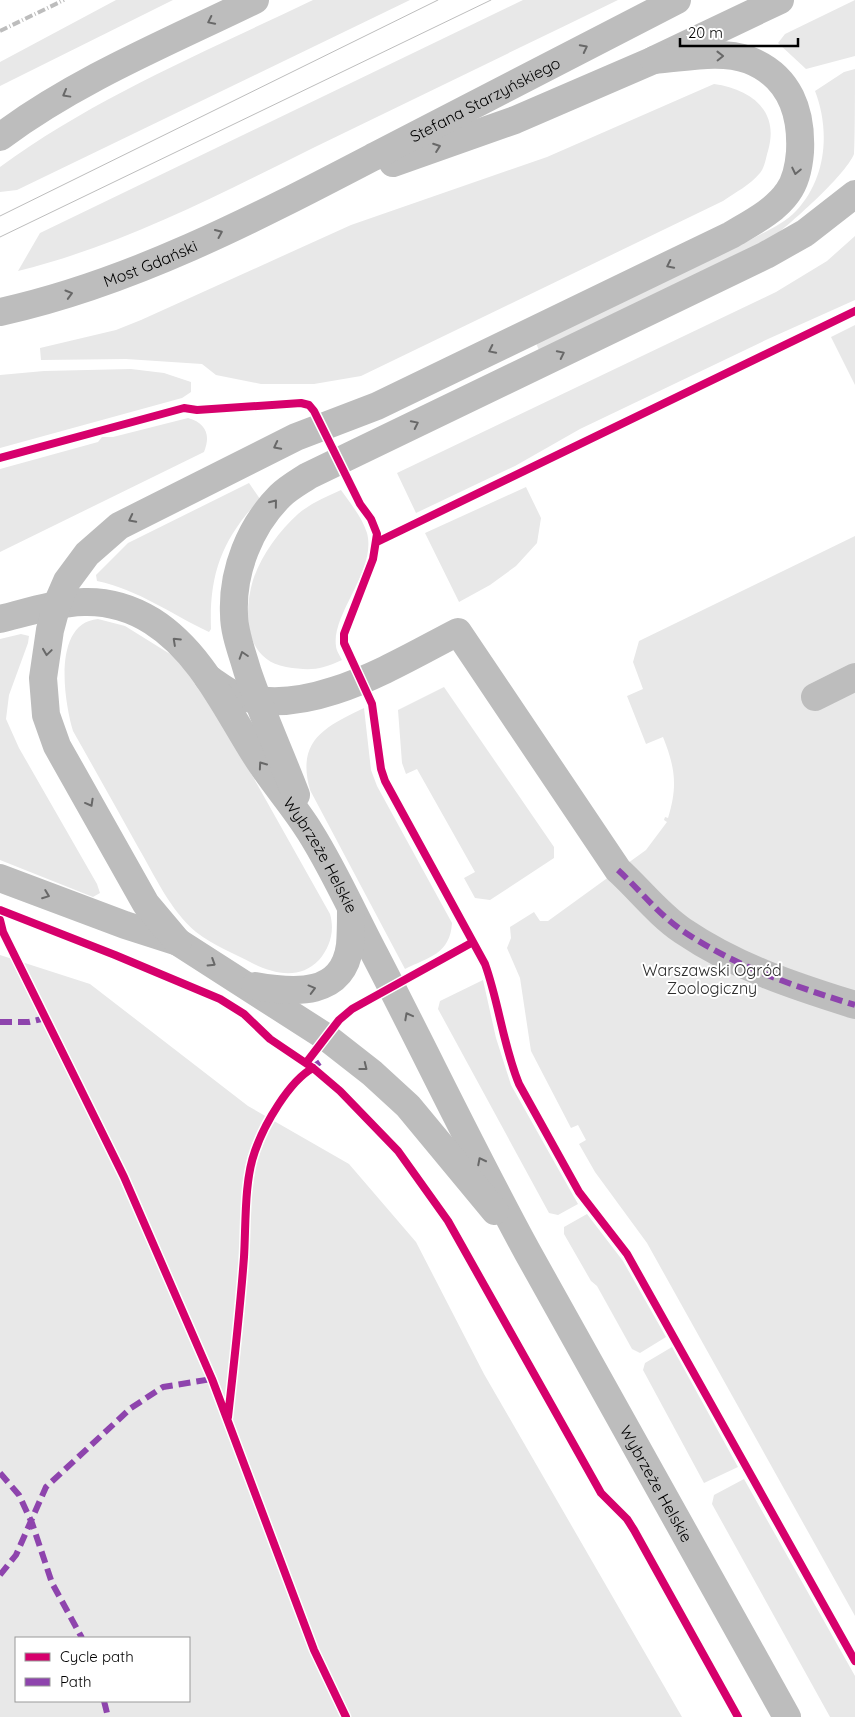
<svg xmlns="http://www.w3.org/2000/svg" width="855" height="1717" viewBox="0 0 855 1717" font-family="Quicksand,sans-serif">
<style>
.green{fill:#e8e8e8;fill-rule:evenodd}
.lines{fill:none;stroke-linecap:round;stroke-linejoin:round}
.minor{stroke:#bdbdbd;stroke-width:28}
.major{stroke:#bdbdbd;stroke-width:28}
.tram{stroke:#bdbdbd;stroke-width:1}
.rail{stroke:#bdbdbd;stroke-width:4;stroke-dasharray:8 2.5 1 2.5;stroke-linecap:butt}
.quiet{stroke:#8e44ad;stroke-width:6;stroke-dasharray:12 6;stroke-linecap:butt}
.cycleway-casing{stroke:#fff;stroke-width:11}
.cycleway{stroke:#d6006c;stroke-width:8}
.oneway{stroke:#686868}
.labels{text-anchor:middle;stroke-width:4;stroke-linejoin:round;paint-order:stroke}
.street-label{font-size:16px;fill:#000;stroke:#fff}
.park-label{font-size:16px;fill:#2d2d2d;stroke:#fff}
</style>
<rect width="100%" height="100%" fill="#fff"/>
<!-- green -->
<path class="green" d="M 116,0 L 173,0 L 0,86 L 0,62 Z
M 313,0 L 410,0 L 17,190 L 0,192 L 0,167 C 95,97 207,51 313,0 Z
M 523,0 L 618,0 C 517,49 416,98 315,147 C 218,195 123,245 18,271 L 40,233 Z
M 855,0 L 855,56 L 806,69 L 778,43 L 785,34 Z
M 855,69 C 855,83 855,145 854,154 C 845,176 788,226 768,241 L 540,353 L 536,343 L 750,240 C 766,231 784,224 796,211 C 827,178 830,130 815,91 L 844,72 Z
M 714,84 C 750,89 780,110 768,151 C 766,157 765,167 760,173 C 750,185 736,192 723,201 L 361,376 L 314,384 L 261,384 L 216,375 L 202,364 L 126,359 L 41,360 L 40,348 L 116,330 L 141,320 L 351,225 L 547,157 Z
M 855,236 L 855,300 L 768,339 L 580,429 L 515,466 L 416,513 L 397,473 L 776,292 L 827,261 Z
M 855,325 L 855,385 L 831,337 Z
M 131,369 L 164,373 L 191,382 L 191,392 L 182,398 L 0,448 L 0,375 L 44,371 Z
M 188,418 C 206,423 211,435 204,452 L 0,552 L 0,469 L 98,442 L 102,437 L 113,437 Z
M 249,483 L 260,499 C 222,539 209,574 211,629 L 209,632 C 171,614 139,590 97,581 L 96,575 L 128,543 Z
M 526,487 L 541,518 L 537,543 L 516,566 L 490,585 L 459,602 L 425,533 Z
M 341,490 C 350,503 362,517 367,533 C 377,570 331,614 336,646 C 336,650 340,656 342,660 C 320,670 311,671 286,667 C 245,660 243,614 253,580 C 261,556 279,531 298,514 C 311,503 326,497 341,490 Z
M 855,536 L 855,1616 L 647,1243 L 595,1172 L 579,1144 L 586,1140 L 578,1125 L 571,1128 L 531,1051 L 520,978 L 507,948 L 511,938 L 510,927 L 534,912 L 540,921 L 548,921 L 646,850 L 667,822 L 664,820 L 665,817 L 668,818 C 678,786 675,767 663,737 L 646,744 L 627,696 L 643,689 L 633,662 L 639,641 Z
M 98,619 L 125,626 L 170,654 L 186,668 L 226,729 L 330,914 C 335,931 330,947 319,960 C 300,980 274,974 252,963 C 233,953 213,945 196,932 C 170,910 155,876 138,847 C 117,809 95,770 73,731 C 64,701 52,623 98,619 Z
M 21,634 L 29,636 L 28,643 L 9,695 L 6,719 L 19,748 L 97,884 L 100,893 L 93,897 L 0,860 L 0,639 Z
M 444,687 L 554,847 L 554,858 L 490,900 L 475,898 L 464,878 L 475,872 L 417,769 L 406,774 L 402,763 L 398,710 Z
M 364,708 L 371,770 L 377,786 L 452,923 C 450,954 429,957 405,969 L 310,790 C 296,740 325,727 364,708 Z
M 0,955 L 90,984 L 248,1106 L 349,1164 L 416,1242 L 484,1374 L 682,1717 L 0,1717 ZM 16,1638 L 189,1638 L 189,1701 L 16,1701 Z
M 483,980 L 496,1038 L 511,1085 L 578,1204 L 558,1215 L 549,1213 L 438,1009 L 440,1001 Z
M 587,1214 L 623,1261 L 666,1337 L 640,1353 L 632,1349 L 597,1286 L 591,1281 L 564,1234 L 564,1227 Z
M 672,1347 L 738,1467 L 704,1483 L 643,1370 L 645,1363 Z
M 744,1479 L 855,1676 L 855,1717 L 830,1717 L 712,1504 L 714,1495 Z"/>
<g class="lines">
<!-- minor -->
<path class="minor" d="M 208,678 C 216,683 225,691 234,694 C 305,722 397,663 458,632 L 618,870 C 640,890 658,914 683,931 C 736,967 794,986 855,1005
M 815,697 L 855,677"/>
<!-- major -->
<g class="major">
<path d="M 0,137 C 78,79 169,42 255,0"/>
<path d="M 393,163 L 515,120 L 654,60 L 780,0"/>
<path id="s1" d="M 0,312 C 132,283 256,218 375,156 C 476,104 577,52 677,0"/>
<path id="s2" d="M 0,619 C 55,605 99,588 152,621 C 201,652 226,709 256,756 C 273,783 294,806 310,832 C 334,870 353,913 374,953 C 426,1053 474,1154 528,1253 C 613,1408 701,1562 787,1717"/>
<path d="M 296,795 C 280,753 261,712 247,670 C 242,652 234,633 234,614 C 232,571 250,526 280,496 C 288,488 299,482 308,476 L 766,255 L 805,233 L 855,194"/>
<path d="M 0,878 L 125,925 L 178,942 L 326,1037 L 372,1073 L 408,1106 L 495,1211"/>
<path d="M 178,942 L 146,904 L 57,746 L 46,715 L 43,678 L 50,630 L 57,604 L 67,581 L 87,554 L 119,526 L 296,437 L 377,406 L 731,235 C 751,223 775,211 788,192 C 796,181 799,165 800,152 C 802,112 790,76 749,60 C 720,49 684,58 654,60"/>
<path d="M 255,986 C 295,993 343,997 350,945 C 351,934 351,922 351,910"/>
</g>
<!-- tram -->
<path class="tram" d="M 0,216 L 438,0
M 0,237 L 491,0"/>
<!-- rail -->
<path class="rail" d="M 0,31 L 64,0"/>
<!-- quiet -->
<path class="quiet" d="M 618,870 C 640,890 658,914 683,931 C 736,967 794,986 855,1005
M 0,1022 L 29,1022 L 46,1018
M 310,1069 L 323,1060
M 0,1473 L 19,1495 L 32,1523 L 52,1583 L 82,1638
M 0,1575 L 16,1555 L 46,1487 L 131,1408 L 163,1387 L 212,1379
M 104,1701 L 108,1717"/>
<defs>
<path id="cycleway" d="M 0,458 L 184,408 L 197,410 L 301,403 L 309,405 L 314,411 L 360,504 L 371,519 L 377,534 L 373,559 L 344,634 L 344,643 L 372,704 L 381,769 L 385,781 L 485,964 C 499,1003 503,1045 519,1084 L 579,1192 L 627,1254 L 855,1661
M 377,542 L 855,311
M 0,910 L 115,955 L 220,999 L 244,1014 L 270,1039 L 313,1068 L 340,1091 L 398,1151 L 448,1221 L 601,1493 L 627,1519 L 634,1530 L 738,1717
M 0,920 L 3,932 L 124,1177 L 212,1379 L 314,1650 L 346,1717
M 306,1063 L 339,1020 L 352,1009 L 473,942
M 228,1417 C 234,1364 240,1311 244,1257 C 246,1225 244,1181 255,1151 C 264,1125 289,1081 313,1068"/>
</defs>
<!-- cycleway casing -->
<use href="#cycleway" class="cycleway-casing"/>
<!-- cycleway -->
<use href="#cycleway" class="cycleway"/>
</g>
<!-- one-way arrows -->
<defs><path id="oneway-chevron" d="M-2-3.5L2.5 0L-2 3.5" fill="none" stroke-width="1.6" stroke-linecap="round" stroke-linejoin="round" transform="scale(1.25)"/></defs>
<g class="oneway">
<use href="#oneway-chevron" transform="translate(211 21) rotate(154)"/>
<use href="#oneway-chevron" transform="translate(584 48) rotate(-27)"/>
<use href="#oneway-chevron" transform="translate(720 56) rotate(-1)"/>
<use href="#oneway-chevron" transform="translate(66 94) rotate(151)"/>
<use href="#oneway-chevron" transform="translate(437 147) rotate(-20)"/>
<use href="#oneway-chevron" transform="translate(796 171) rotate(102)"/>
<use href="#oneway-chevron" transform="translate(219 233) rotate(-24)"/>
<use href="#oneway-chevron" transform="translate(670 265) rotate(154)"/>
<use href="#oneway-chevron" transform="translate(69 294) rotate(-16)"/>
<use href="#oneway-chevron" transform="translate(492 350) rotate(154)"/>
<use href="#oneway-chevron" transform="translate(561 354) rotate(-26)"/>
<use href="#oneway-chevron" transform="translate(415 424) rotate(-26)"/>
<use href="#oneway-chevron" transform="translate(277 446) rotate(153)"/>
<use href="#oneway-chevron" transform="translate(274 503) rotate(-51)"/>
<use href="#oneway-chevron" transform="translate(132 519) rotate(153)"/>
<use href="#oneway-chevron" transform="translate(176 641) rotate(-137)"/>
<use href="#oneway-chevron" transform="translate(47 652) rotate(98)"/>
<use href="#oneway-chevron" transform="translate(243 655) rotate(-108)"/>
<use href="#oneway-chevron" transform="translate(262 765) rotate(-125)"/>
<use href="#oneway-chevron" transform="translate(90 803) rotate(61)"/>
<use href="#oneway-chevron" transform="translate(46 895) rotate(21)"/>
<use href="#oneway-chevron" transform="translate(212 963) rotate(32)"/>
<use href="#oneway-chevron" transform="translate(312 989) rotate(-15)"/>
<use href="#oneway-chevron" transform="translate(408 1016) rotate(-118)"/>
<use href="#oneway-chevron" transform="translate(364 1067) rotate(38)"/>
<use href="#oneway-chevron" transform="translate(481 1161) rotate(-117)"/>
</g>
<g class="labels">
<!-- street labels -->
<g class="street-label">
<text dy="6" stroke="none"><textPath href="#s1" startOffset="531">Stefana Starzyńskiego</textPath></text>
<text dy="6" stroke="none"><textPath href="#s1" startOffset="158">Most Gdański</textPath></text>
<text dy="6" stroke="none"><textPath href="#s2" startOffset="448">Wybrzeże Helskie</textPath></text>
<text dy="6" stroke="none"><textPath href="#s2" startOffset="1161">Wybrzeże Helskie</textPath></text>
</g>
<!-- park labels -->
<g class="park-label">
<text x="712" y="976">Warszawski Ogród<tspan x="712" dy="18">Zoologiczny</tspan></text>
</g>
</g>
<!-- legend -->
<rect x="15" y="1637" width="175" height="65" fill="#ffffff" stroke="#999999"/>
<rect x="25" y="1653" width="25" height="8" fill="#d6006c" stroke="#999999"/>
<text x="60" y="1662" font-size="15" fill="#000000">Cycle path</text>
<rect x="25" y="1678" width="25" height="8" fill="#8e44ad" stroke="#999999"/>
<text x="60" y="1687" font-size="15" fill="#000000">Path</text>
<!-- scale -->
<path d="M680 38v8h118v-8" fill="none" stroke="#000000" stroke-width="2.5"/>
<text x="688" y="38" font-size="15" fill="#000000" stroke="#ffffff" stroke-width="4" paint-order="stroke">20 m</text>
</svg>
